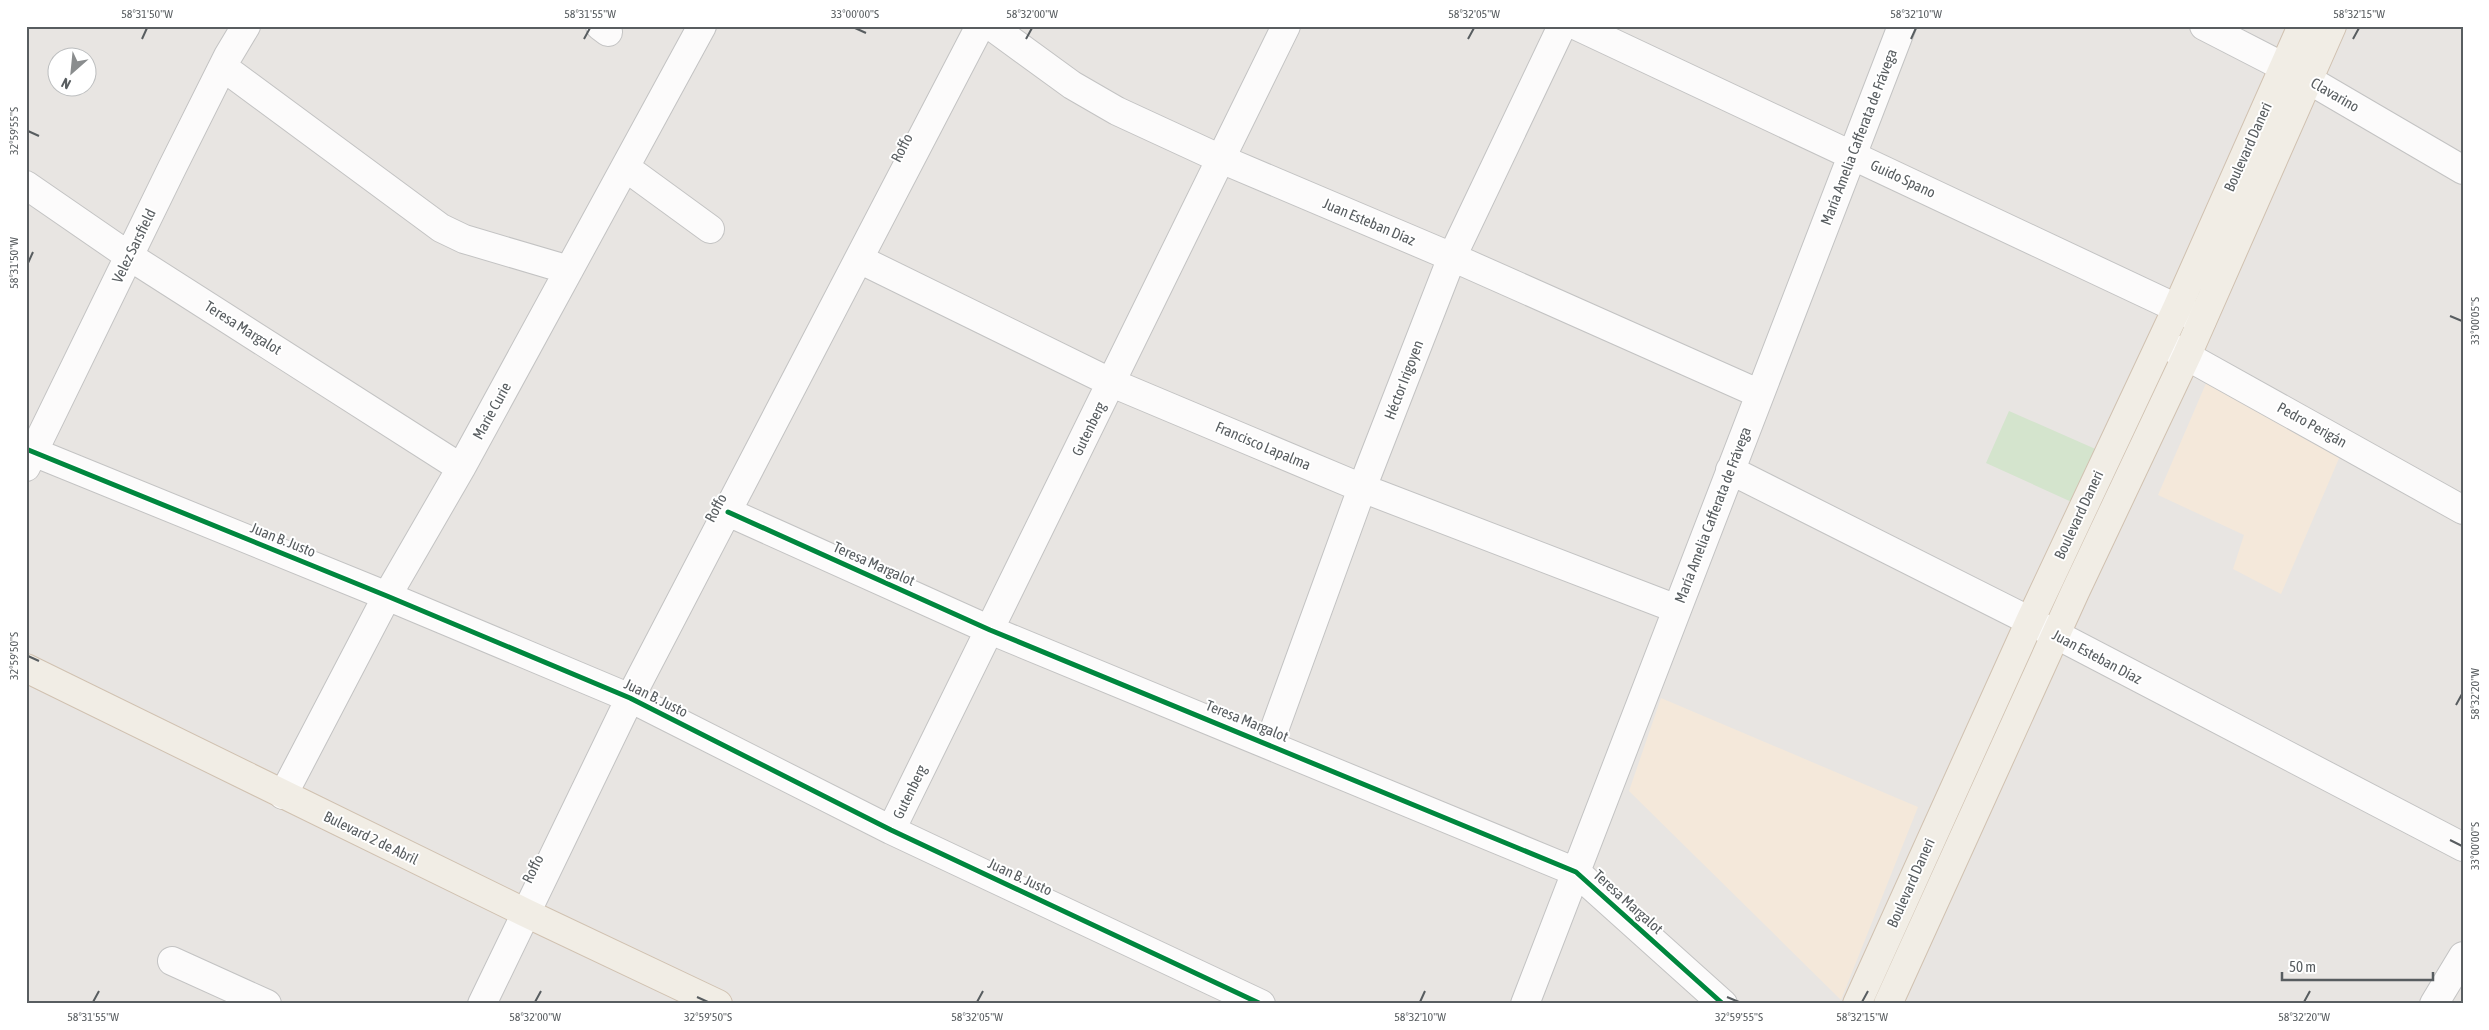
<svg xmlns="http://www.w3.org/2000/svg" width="2489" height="1030" viewBox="0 0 2489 1030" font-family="'Asap Condensed',sans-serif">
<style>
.commercial{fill:#f4e8da}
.grass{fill:#d4e4cd}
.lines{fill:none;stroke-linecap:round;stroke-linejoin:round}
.minor-casing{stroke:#c3c3c3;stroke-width:30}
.major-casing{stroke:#d0c1b0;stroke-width:30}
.minor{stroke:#fcfbfb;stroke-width:28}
.major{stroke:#f1ede5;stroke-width:28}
.cycleway-casing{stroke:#fff;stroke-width:8}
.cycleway{stroke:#00873e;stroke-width:5}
.ticks{fill:none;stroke:#585d60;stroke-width:2}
.labels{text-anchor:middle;stroke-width:4;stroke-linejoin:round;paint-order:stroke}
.street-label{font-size:15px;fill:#585d60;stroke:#fff}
.neatline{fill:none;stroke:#585d60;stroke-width:2}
.ticks-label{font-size:12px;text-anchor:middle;fill:#585d60}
</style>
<rect width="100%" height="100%" fill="#e8e5e2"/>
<!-- commercial -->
<path class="commercial" d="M 2207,381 L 2340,456 L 2281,594 L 2233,569 L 2244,535 L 2158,495 Z
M 1661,698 L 1918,807 L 1841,1000 L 1629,791 Z"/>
<!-- grass -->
<path class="grass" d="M 2009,411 L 2100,451 L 2076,504 L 1986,463 Z
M 2028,652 L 2034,654 L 1928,890 L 1923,888 Z"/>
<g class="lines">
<defs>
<path id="minor" d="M 600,26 L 608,32
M 991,26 L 1072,85 L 1117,111 L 1221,159 L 1452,257 L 1760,394
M 1577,26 L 2202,320
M 2204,26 L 2309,80 L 2463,170
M 223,67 L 441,228 L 464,239 L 569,270
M 625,167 L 710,229
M 26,185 L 129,256 L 461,468
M 859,259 L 1112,383 L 1362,488 L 1677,609
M 2167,345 L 2463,510
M 26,449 L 387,596 L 630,698 L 891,830 L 1261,1004
M 26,467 L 172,168 L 228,56 L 246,26
M 1730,470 L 2030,621 L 2463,847
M 728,512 L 990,630 L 1576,872 L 1723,1004
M 1269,744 L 1362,488 L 1452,257 L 1562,26
M 283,795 L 387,596 L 461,468 L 702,26
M 891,830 L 1286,26
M 172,961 L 267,1004
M 482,1004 L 630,698 L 980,26
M 1525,1004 L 1902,26
M 2434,1004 L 2463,956"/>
<path id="major" d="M 26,668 L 526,913 L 718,1004
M 1857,1004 L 2030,621 L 2177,308 L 2302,26
M 1888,1004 L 2075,592 L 2187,355 L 2332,26"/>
</defs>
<!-- minor casing -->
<use href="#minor" class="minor-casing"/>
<!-- major casing -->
<use href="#major" class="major-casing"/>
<!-- minor -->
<use href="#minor" class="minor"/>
<!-- major -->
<use href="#major" class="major"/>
<defs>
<path id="cycleway" d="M 26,449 L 387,596 L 630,698 L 891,830 L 1261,1004
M 728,512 L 990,630 L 1576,872 L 1723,1004"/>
</defs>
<!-- cycleway casing -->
<use href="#cycleway" class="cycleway-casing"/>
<!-- cycleway -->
<use href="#cycleway" class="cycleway"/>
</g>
<!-- ticks -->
<path class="ticks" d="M 855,28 L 866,33M 142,39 L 147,28M 584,39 L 590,28M 1026,39 L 1032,28M 1468,39 L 1474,28M 1911,39 L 1916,28M 2353,39 L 2359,28M 28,131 L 39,136M 28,263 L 33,252M 2450,316 L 2462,321M 28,656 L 39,661M 2456,705 L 2462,694M 2450,840 L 2462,846M 697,997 L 708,1002M 1727,997 L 1739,1002M 93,1002 L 99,991M 535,1002 L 541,991M 977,1002 L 983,991M 1420,1002 L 1425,991M 1862,1002 L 1868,991M 2304,1002 L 2310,991"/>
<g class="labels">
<!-- street labels -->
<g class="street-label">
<text transform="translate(2335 95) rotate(30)" y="5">Clavarino</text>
<text transform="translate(1859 137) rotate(-69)" y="5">María Amelia Cafferata de Frávega</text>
<text transform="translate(2248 147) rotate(-66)" y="5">Boulevard Daneri</text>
<text transform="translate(902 148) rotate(-63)" y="5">Roffo</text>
<text transform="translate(1903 179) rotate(25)" y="5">Guido Spano</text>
<text transform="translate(1369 222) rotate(23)" y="5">Juan Esteban Díaz</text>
<text transform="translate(134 246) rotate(-64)" y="5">Velez Sarsfield</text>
<text transform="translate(243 328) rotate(32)" y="5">Teresa Margalot</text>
<text transform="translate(1404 380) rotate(-69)" y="5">Héctor Irigoyen</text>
<text transform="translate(492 411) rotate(-61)" y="5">Marie Curie</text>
<text transform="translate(2312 425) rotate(29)" y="5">Pedro Perigán</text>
<text transform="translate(1089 429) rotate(-64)" y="5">Gutenberg</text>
<text transform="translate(1263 446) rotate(23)" y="5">Francisco Lapalma</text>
<text transform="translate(716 508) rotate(-62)" y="5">Roffo</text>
<text transform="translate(1713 515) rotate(-69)" y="5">María Amelia Cafferata de Frávega</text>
<text transform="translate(2079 515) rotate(-65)" y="5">Boulevard Daneri</text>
<text transform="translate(283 540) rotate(22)" y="5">Juan B. Justo</text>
<text transform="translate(874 564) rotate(24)" y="5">Teresa Margalot</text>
<text transform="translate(2097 657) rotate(28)" y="5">Juan Esteban Díaz</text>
<text transform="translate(656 698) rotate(26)" y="5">Juan B. Justo</text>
<text transform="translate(1247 721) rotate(22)" y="5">Teresa Margalot</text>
<text transform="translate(910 792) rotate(-64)" y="5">Gutenberg</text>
<text transform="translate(371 838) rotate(26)" y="5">Bulevard 2 de Abril</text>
<text transform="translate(533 869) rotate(-64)" y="5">Roffo</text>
<text transform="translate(1020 877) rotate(25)" y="5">Juan B. Justo</text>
<text transform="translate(1911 883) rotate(-66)" y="5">Boulevard Daneri</text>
<text transform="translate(1628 902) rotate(42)" y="5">Teresa Margalot</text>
</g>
</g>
<!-- border -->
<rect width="2489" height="1030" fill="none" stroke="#ffffff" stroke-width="55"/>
<!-- north arrow -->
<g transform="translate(72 72) rotate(207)"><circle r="24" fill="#ffffff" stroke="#bcbebf"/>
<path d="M0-4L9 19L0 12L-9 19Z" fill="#8a8d8e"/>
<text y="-8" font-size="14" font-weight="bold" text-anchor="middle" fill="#585d60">N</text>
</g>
<!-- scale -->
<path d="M2282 972v8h151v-8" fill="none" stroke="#585d60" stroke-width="2.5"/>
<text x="2289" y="972" font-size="15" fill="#585d60" stroke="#ffffff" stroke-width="4" paint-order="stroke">50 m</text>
<rect x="28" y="28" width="2434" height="974" class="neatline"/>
<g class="ticks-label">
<text x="147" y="18">58°31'50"W</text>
<text x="590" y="18">58°31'55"W</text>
<text x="855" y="18">33°00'00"S</text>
<text x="1032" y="18">58°32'00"W</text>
<text x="1474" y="18">58°32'05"W</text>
<text x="1916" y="18">58°32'10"W</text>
<text x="2359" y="18">58°32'15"W</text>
<text transform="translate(14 131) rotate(-90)" y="4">32°59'55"S</text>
<text transform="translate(14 263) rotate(-90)" y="4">58°31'50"W</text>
<text transform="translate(2475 321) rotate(-90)" y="4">33°00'05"S</text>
<text transform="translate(14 656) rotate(-90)" y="4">32°59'50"S</text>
<text transform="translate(2475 694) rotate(-90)" y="4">58°32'20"W</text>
<text transform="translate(2475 846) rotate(-90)" y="4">33°00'00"S</text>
<text x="93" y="1021">58°31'55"W</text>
<text x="535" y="1021">58°32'00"W</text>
<text x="708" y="1021">32°59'50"S</text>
<text x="977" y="1021">58°32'05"W</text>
<text x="1420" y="1021">58°32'10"W</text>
<text x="1739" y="1021">32°59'55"S</text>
<text x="1862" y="1021">58°32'15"W</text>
<text x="2304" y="1021">58°32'20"W</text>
</g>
</svg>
